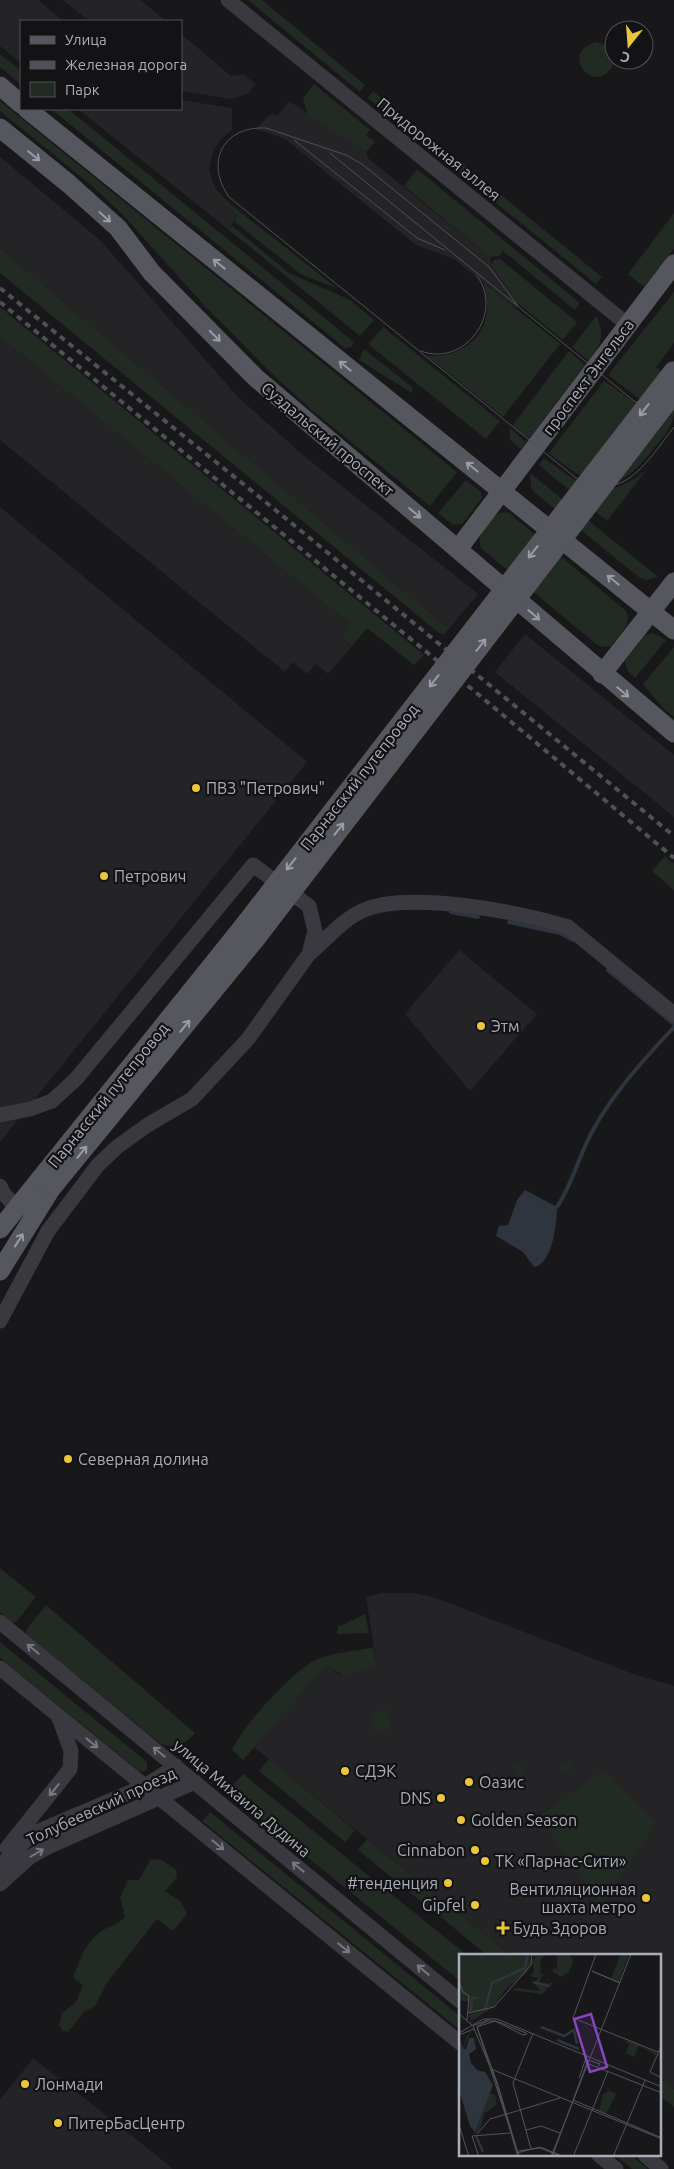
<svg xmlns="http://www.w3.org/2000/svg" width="674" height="2169" viewBox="0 0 674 2169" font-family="Ubuntu,sans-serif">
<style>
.built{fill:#242427}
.green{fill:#222a24}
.water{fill:#2e353e}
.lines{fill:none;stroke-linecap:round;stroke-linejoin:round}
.stream{stroke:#2e353e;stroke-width:4}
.minor{stroke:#39393f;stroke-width:15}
.major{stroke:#55565e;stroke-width:19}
.tram{stroke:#505158;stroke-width:1}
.rail{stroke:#505158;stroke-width:4;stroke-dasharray:6 5;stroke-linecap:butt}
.major-bridge{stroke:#55565e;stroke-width:19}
.oneway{stroke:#9a9ca7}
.oneway2{stroke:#787982}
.poi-dot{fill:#ecc53e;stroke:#131315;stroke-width:2}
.labels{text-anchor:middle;stroke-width:4.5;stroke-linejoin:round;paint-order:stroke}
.street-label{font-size:16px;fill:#abaeb9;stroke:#131315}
.poi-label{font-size:16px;fill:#abaeb9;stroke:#131315;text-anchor:start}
.inset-river{fill:none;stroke:#2e353e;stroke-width:2.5}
.inset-road{fill:none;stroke:#53545a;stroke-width:1}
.view{fill:#8546be;fill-opacity:0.15;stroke:#8546be;stroke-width:2.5}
.inset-edge{fill:none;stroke:#abaeb9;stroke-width:2.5}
</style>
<rect width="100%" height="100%" fill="#18181a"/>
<!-- built -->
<path class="built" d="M 0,0 L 38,0 L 63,21 L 21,21 L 21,63 L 0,46 Z
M 63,0 L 140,0 L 166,21 L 89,21 Z
M 181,34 L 231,76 L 243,74 L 256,84 L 247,94 L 231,99 L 181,91 Z
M 181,100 L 232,108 L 232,130 L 220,140 L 213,151 L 209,170 L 219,200 L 237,215 L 229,230 L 78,109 L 181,109 Z
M 289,101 L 366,152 L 368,158 L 490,257 L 491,265 L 519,304 L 516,308 L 454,259 L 416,245 L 285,139 L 263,131 L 255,130 L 268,116 L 273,114 L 277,116 Z
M 0,157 L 101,241 L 237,396 L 304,456 L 478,594 L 449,629 L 0,248 Z
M 0,337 L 351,625 L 341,637 L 352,646 L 328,674 L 316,664 L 307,674 L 293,662 L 285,672 L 0,440 Z
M 0,507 L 307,762 L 0,1142 Z
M 525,634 L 674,755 L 674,817 L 495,672 Z
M 459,950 L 537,1014 L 470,1091 L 405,1014 Z
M 382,1593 L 414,1593 L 436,1598 L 636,1675 L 674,1686 L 674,2089 L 660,2078 L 660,1955 L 510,1955 L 254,1747 L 327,1665 L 340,1675 L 377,1667 L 366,1597 Z
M 33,2058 L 146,2147 L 173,2169 L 0,2169 L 0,2100 Z"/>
<!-- green -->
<path class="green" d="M 248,0 L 262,0 L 365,85 L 360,92 Z
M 597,42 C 606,45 614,50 614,60 L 641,60 L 642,64 L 640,66 L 615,60 C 599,103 555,52 597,42 Z
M 0,54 L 21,71 L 21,85 L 0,67 Z
M 314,84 L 370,130 L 366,135 L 375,142 L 366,152 L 308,115 L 303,98 Z
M 373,91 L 391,106 L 386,113 L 368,98 Z
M 0,101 L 457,472 L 430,506 L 314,412 L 268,370 L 203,304 L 123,215 L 90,184 L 0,111 Z
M 394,108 L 602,277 L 596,284 L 388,115 Z
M 51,109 L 68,109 L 354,342 L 351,347 L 345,348 Z
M 417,169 L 580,303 L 575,310 L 503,251 L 499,256 L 490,257 L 404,186 Z
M 214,188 L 230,204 L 337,288 L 302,275 L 235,222 L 237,215 L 219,200 Z
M 674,213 L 674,249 L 645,286 L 643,286 L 628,274 Z
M 232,226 L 289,273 L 350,300 L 374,320 L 360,336 L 229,230 Z
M 0,248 L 449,629 L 444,634 L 439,633 L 0,273 Z
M 500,259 L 577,322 L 563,340 L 519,304 L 491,265 L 494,260 Z
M 483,282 L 560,344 L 503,417 L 427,356 C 472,358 498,325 483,282 Z
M 674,292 L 674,343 L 656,367 L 674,381 L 646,404 L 608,375 Z
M 0,307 L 424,655 L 414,665 L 367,628 L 352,646 L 341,637 L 351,625 L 0,337 Z
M 596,316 C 606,334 600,346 589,361 L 572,347 Z
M 383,327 L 500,421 L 486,439 L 368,344 Z
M 364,349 L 412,387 L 412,393 L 359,360 Z
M 569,351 L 585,365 L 529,439 L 512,426 Z
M 604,381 L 643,408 L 674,409 C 674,427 664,435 653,449 C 614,500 594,489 549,453 Z
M 510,428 L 526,442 L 521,449 L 510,440 Z
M 544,458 C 583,487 605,505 647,469 L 607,521 L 539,465 Z
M 530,473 L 658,577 L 647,580 L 640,578 L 535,493 L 531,487 Z
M 466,480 L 481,492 L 482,498 L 462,524 L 453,525 L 438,513 Z
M 501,512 L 509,513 L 626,611 C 634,624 618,636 611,646 L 602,647 L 596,644 L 482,549 C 474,537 490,518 501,512 Z
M 653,633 L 666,640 L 635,678 L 627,670 L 625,661 L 645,635 Z
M 674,647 L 674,717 L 664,709 L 643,684 Z
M 665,856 L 674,864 L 674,890 L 652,871 Z
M 0,1568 L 36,1597 L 17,1621 L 12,1623 L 0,1612 Z
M 46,1605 L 195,1733 C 186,1744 176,1748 161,1744 L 26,1634 L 27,1629 Z
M 365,1614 L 369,1633 L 337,1634 L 338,1627 Z
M 0,1642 L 147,1762 L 147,1770 L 143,1772 L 138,1770 L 0,1658 Z
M 373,1648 L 377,1667 L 344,1676 L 327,1665 L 243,1760 L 232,1750 C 243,1726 292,1671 316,1660 C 334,1652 354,1651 373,1648 Z
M 387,1709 L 391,1729 L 375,1733 L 370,1713 Z
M 269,1759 L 355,1830 L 345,1842 L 259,1771 Z
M560.5 1767a5.5 5.5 0 1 1 11 0a5.5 5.5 0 1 1-11 0Z
M513.5 1770a5.5 5.5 0 1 1 11 0a5.5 5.5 0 1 1-11 0Z
M 599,1772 L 610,1775 L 657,1823 L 601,1906 L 539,1817 Z
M 243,1774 L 467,1955 L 460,1955 L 460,1981 L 227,1792 Z
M 210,1812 L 460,2016 L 460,2030 L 202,1821 Z
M 367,1839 L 505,1951 L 501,1955 L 487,1955 L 358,1850 Z
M 151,1859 L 162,1860 L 176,1870 L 177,1877 L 165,1891 L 181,1902 L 187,1914 L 173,1931 L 157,1919 L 106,1984 L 95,2006 L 84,2012 L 68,2032 L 62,2030 L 59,2025 L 62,2013 L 76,2002 L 83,1985 L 73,1978 C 81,1957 85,1941 105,1929 C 112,1925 120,1923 125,1917 L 120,1897 L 128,1880 L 139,1880 Z
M 660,2078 L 674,2089 L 674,2107 L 660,2096 Z
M 615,2155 L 631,2155 L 648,2169 L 632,2169 Z"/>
<!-- water -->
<path class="water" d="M 525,1190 L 557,1207 C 557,1222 553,1264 534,1267 L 523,1252 L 496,1236 L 499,1226 L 508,1225 L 517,1200 Z"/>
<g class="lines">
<!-- stream -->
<path class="stream" d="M 451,912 L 478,917
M 509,922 L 560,933 L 573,940
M 608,970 L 674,1024
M 557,1207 C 573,1183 579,1155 593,1130 C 614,1092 644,1059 674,1027"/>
<!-- minor -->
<path class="minor" d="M 228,0 L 628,325
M 309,954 C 326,940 342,920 362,911 C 406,890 522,912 568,927 L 674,1014
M 0,1115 L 30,1109 L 52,1101 L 76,1079 L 253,865 L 309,906 L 315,931 L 309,954 L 248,1039 L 192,1099 L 146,1126 L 117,1147 L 98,1165 L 48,1231 L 0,1321
M 0,1186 L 4,1194 L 17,1208
M 0,1622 L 460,2001
M 0,1668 L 460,2043
M 7,1848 L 70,1769 L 71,1751 L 59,1718
M 0,1866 L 25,1841 L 39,1831 L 145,1786 L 176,1766
M 0,1884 L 30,1857 L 48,1847 L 195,1782
M 599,2155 L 616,2169
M 645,2155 L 661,2169"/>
<!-- major -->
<path class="major" d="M 0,86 L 21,104
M 27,109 L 674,630
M 0,128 L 69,184 L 118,228 L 152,273 L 256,378 L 674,733
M 458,549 L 674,264
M 602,674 L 674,582
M 0,1229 L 40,1179
M 0,1271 L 51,1189"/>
<!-- tram -->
<path class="tram" d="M 294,140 L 417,238 L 445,250
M 330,153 L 634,401 L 656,409 L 674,405
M 518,306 L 489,267 L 362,164 L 346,155 L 266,128 C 222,126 205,163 229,197 L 576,478 C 623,506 649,459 674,427
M 421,351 C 464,368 505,313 477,276"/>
<!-- rail -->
<path class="rail" d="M 0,288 L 273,508 L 674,836
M 0,302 L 479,695 L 674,858"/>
<!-- major-bridge -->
<path class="major-bridge" d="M 40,1179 L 241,929 L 673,371
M 51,1189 L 255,940 L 674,394"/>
</g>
<!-- one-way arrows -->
<defs><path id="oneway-shaft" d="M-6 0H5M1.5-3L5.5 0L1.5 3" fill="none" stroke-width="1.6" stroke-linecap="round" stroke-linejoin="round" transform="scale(1.25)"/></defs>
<g class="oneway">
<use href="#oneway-shaft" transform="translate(34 156) rotate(39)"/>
<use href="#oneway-shaft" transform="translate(105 217) rotate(42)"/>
<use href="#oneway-shaft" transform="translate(219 264) rotate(-141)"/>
<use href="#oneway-shaft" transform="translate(215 336) rotate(45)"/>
<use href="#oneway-shaft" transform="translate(345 366) rotate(-141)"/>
<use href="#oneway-shaft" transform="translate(644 410) rotate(128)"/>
<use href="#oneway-shaft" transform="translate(472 467) rotate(-141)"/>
<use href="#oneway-shaft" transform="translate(415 513) rotate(40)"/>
<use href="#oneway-shaft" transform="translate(533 552) rotate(128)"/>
<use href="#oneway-shaft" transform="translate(613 580) rotate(-141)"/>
<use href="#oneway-shaft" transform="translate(534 615) rotate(41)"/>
<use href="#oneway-shaft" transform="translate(481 645) rotate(-52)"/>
<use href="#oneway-shaft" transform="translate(434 681) rotate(128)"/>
<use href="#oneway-shaft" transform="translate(623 692) rotate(40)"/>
<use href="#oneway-shaft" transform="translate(339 829) rotate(-52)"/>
<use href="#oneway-shaft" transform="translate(291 864) rotate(128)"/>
<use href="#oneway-shaft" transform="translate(185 1026) rotate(-51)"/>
<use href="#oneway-shaft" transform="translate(82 1152) rotate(-51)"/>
<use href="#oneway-shaft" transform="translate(19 1240) rotate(-58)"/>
</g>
<g class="oneway2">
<use href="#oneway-shaft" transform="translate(33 1649) rotate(-141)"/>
<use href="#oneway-shaft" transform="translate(92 1743) rotate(39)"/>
<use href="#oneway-shaft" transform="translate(159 1752) rotate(-141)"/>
<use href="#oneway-shaft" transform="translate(54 1790) rotate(129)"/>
<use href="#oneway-shaft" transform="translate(218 1845) rotate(39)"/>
<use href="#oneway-shaft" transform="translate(37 1853) rotate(-30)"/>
<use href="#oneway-shaft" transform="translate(298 1867) rotate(-140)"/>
<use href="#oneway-shaft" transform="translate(344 1948) rotate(39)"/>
<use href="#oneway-shaft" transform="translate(423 1970) rotate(-140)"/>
</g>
<!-- markers -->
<g class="poi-dot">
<circle cx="196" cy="788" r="5"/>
<circle cx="104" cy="876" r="5"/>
<circle cx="481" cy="1026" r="5"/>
<circle cx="68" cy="1459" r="5"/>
<circle cx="345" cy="1771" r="5"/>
<circle cx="469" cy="1782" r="5"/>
<circle cx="441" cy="1798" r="5"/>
<circle cx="461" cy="1820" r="5"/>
<circle cx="475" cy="1850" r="5"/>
<circle cx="485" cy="1861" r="5"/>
<circle cx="448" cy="1883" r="5"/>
<circle cx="646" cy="1898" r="5"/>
<circle cx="475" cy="1905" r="5"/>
<path d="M500.5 1920.5h5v5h5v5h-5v5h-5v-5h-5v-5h5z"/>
<circle cx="25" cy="2084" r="5"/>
<circle cx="58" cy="2123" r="5"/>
</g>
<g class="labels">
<!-- street labels -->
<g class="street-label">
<text transform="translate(439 149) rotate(39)" y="6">Придорожная аллея</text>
<text transform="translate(588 377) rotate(-53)" y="6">проспект Энгельса</text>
<text transform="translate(328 439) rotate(40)" y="6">Суздальский проспект</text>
<text transform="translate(359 777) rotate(-52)" y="6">Парнасский путепровод</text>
<text transform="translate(108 1095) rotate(-51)" y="6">Парнасский путепровод</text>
<text transform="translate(242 1798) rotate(40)" y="6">улица Михаила Дудина</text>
<text transform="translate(101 1806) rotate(-25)" y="6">Толубеевский проезд</text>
</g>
<!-- poi labels -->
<g class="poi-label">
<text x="206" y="794">ПВЗ "Петрович"</text>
<text x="114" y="882">Петрович</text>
<text x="491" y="1032">Этм</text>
<text x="78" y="1465">Северная долина</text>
<text x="355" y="1777">СДЭК</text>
<text x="479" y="1788">Оазис</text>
<text x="431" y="1804" text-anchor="end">DNS</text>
<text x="471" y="1826">Golden Season</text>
<text x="465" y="1856" text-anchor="end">Cinnabon</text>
<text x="495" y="1867">ТК «Парнас-Сити»</text>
<text x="438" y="1889" text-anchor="end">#тенденция</text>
<text x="636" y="1895" text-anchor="end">Вентиляционная<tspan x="636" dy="18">шахта метро</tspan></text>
<text x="465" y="1911" text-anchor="end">Gipfel</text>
<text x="513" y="1934">Будь Здоров</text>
<text x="35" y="2090">Лонмади</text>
<text x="68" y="2129">ПитерБасЦентр</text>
</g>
</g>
<!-- overview -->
<g transform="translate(459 1954)">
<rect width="202" height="202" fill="#18181a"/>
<path d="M 0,0 L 70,0 L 72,10 L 68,18 L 47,35 L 35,52 L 12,68 L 10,60 L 24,57 L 9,59 L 9,47 L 0,47 ZM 73,0 L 86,0 L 81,7 L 82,20 L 86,21 L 82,23 L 80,30 L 85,31 L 88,25 L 87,36 L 90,29 L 94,29 L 83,40 L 53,36 L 58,34 L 81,37 L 75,29 L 79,24 L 71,22 L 75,17 L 73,5 L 77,4 ZM 98,0 L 111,0 L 114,7 L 110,18 L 102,23 L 93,17 L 96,13 L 98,16 ZM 162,0 L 170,0 L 160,28 L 152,24 ZM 163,86 L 176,89 L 198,99 L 197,101 L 180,92 L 175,103 L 167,99 L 170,90 ZM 144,133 L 157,140 L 147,160 L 135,155 L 140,156 L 144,140 L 150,137 ZM 30,139 L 36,141 L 38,150 L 25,160 L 21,176 L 15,181 Z" fill="#222a24"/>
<path d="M 14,77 L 9,82 L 5,93 L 4,95 L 7,95 L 10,84 L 15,84 L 17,95 L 10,100 L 12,109 L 18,116 L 26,118 L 34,131 L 16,178 L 11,172 L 0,136 L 0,83 L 4,94 L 8,82 Z" fill="#2e353e"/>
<path class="inset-river" d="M 74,28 L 90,32M 26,56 L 33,29 L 66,14 L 69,0M 12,57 L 13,44 L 18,44M 82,73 L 105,82 L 115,76 L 118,90M 98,86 L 120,95M 17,182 L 24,198"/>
<path class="inset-road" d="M 133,17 L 161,29 L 133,17M 0,27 L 4,38 L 10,42 L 8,66M 9,59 L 35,53 L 72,11 L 73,0M 0,60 L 13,71M 114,64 L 199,98M 114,64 L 137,0M 29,67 L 34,67 L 40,68 L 67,79 L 68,80 L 64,81 L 36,67 L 18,73 L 39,131 L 60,203 L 18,73 L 19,72 L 22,70 ZM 14,72 L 37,127 L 59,203M 14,72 L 30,65M 0,79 L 24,65 L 38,65 L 203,133M 0,81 L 15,75M 203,90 L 191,118 L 203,124M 130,110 L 203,139M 32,115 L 203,185M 120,124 L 128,101M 114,146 L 203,184M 0,171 L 10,203M 67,176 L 82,172 L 101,179M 18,180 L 31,165 L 101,144M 72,195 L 54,129 L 74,79M 59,197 L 81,194 L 104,203M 58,199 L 81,193 L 106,203M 20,203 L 13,182 L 51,179M 92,203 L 172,0M 93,203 L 129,106 L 141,110 L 139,112M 114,203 L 149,117M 154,203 L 186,126"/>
<path class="view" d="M 132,60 L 148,113 L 131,118 L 115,65 Z"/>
<rect width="202" height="202" class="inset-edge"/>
</g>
<!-- legend -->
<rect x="20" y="20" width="162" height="90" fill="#131315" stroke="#505157"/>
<rect x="30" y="36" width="25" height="8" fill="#55565e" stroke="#505157"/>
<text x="65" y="45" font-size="15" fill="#abaeb9">Улица</text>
<rect x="30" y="61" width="25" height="8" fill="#505158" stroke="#505157"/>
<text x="65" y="70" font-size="15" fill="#abaeb9">Железная дорога</text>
<rect x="30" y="82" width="25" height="15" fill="#222a24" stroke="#505157"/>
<text x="65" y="95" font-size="15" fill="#abaeb9">Парк</text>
<!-- north arrow -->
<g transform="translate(629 45) rotate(197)"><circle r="24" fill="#131315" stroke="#505157"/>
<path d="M0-4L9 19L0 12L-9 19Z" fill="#ecc53e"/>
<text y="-8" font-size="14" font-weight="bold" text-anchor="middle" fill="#abaeb9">С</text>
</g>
</svg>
